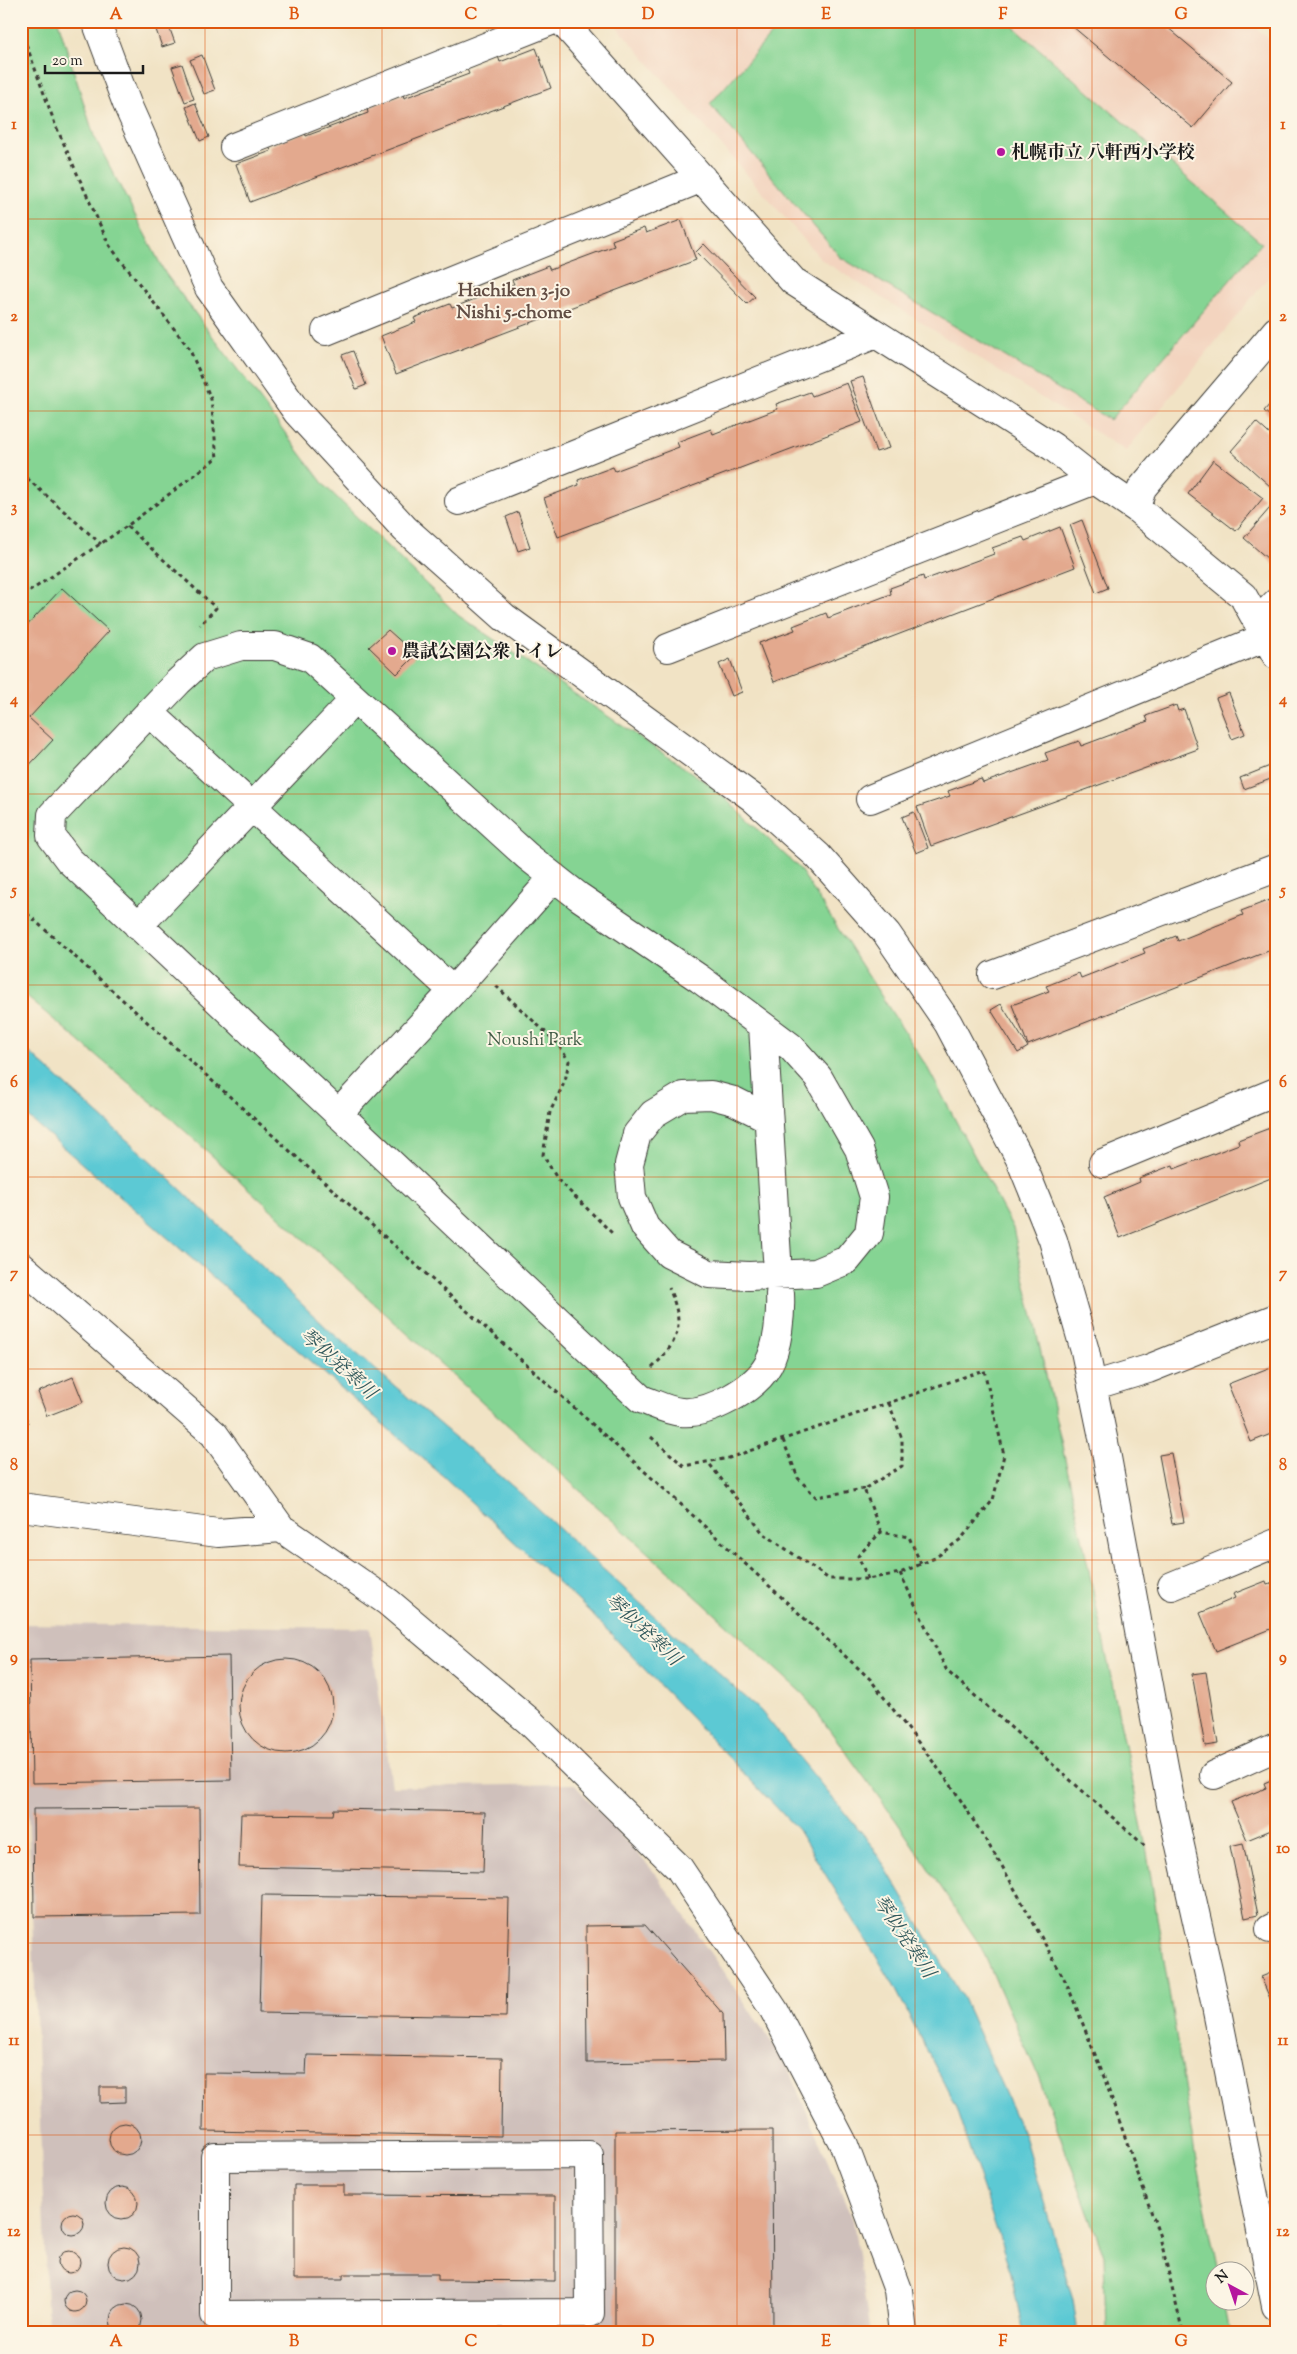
<svg xmlns="http://www.w3.org/2000/svg" width="1297" height="2354" viewBox="0 0 1297 2354" font-family="'Sorts Mill Goudy','Noto Serif JP',serif">
<style>
.built{fill:#f3d4bf}
.industrial{fill:#cfc0bb}
.green{fill:#85d493;stroke:#507858}
.water{fill:#5cc9d4;stroke:#3c7278}
.building{fill:#e3a98e}
.lines{fill:none;stroke-linecap:round;stroke-linejoin:round}
.minor-casing{stroke:#3c3a35;stroke-width:30}
.path{stroke:#3c3a35;stroke-width:3;stroke-dasharray:4 4;stroke-linecap:butt}
.minor{stroke:#fff;stroke-width:28}
.grid{fill:none;stroke:#de560d;stroke-width:1;stroke-opacity:0.55}
.poi-dot{fill:#b5179e;stroke:#fcf5e5;stroke-width:2}
.labels{text-anchor:middle;stroke-width:4;stroke-linejoin:round;paint-order:stroke}
.poi-label{font-size:18px;font-weight:bold;fill:#1c1c1c;stroke:#fcf5e5;text-anchor:start}
.park-label{font-size:18px;fill:#415c46;stroke:#fcf5e5}
.neighbourhood-label{font-size:19px;font-weight:bold;fill:#624d44;stroke:#fcf5e5}
.water-label{font-size:19px;font-style:italic;fill:#32595c;stroke:#fcf5e5}
.neatline{fill:none;stroke:#de560d;stroke-width:2}
.grid-label{font-size:16px;text-anchor:middle;font-weight:bold;fill:#de560d}
</style>
<rect width="100%" height="100%" fill="#fcf5e5"/>
<filter id="ink" filterUnits="userSpaceOnUse"><feTurbulence type="fractalNoise" baseFrequency=".02" numOctaves="2"/><feDisplacementMap in="SourceGraphic" scale="10" xChannelSelector="R" yChannelSelector="G"/><feConvolveMatrix kernelMatrix="1 2 1 2 8 2 1 2 1" color-interpolation-filters="sRGB"/></filter>
<filter id="wash" filterUnits="userSpaceOnUse"><feTurbulence type="fractalNoise" baseFrequency=".0096" numOctaves="4" result="noise"/><feDisplacementMap in="SourceGraphic" scale="20" xChannelSelector="R" yChannelSelector="G"/><feGaussianBlur stdDeviation="1.12" result="paint"/><feColorMatrix in="noise" values="0 0 0 0 0 0 0 0 0 0 0 0 0 0 0 0 0 1.4 0 .05"/><feComposite in="paint" operator="in"/></filter>
<g filter="url(#wash)">
<rect width="100%" height="100%" fill="#f1e3c5"/>
<!-- built -->
<path class="built" d="M 612,21 L 1248,21 L 1276,45 L 1276,268 L 1126,451 L 822,260 Z"/>
<!-- industrial -->
<path class="industrial" d="M 21,1624 L 370,1628 L 392,1787 L 574,1784 L 655,1873 L 786,2063 L 853,2221 L 870,2333 L 48,2333 Z"/>
<!-- green -->
<path class="green" d="M 21,21 L 58,21 L 94,136 L 165,273 L 325,486 L 459,616 L 713,787 L 799,868 L 927,1067 L 1013,1228 L 1077,1513 L 1146,1847 L 1196,2161 L 1218,2271 L 1214,2272 L 1214,2302 L 1224,2302 L 1230,2333 L 1106,2333 L 1104,2255 L 1037,2073 L 980,1945 L 897,1822 L 804,1695 L 174,1121 L 21,992 Z
M 783,21 L 1007,21 L 1262,243 L 1110,420 L 840,257 L 710,104 Z"/>
<!-- water -->
<path class="water" d="M 21,1045 L 155,1165 L 329,1330 L 518,1491 L 675,1635 L 760,1710 L 873,1847 L 963,1998 L 1024,2136 L 1073,2300 L 1078,2333 L 1023,2333 L 1011,2273 L 955,2105 L 892,1982 L 798,1830 L 588,1610 L 443,1476 L 21,1111 Z"/>
<g id="blocks">
<!-- building -->
<path class="building" d="M 153,21 L 167,21 L 175,43 L 162,47 Z
M 1066,21 L 1160,21 L 1232,82 L 1193,128 Z
M 536,48 L 551,88 L 250,202 L 236,164 L 271,151 L 269,146 L 305,132 L 306,136 L 368,113 L 367,108 L 403,94 L 404,98 L 469,74 L 467,69 L 498,56 L 500,62 Z
M 202,55 L 215,90 L 204,94 L 190,60 Z
M 182,64 L 194,99 L 185,102 L 172,67 Z
M 195,103 L 209,137 L 200,141 L 186,107 Z
M 681,220 L 696,260 L 396,374 L 381,336 L 416,322 L 414,318 L 450,304 L 452,308 L 514,284 L 512,280 L 548,266 L 550,270 L 614,246 L 612,240 L 644,228 L 646,233 Z
M 704,244 L 755,297 L 747,304 L 696,252 Z
M 353,351 L 366,385 L 356,389 L 342,355 Z
M 863,377 L 889,448 L 876,452 L 850,381 Z
M 847,383 L 862,422 L 558,537 L 544,498 L 579,485 L 578,480 L 613,467 L 615,471 L 679,447 L 677,442 L 711,429 L 713,434 L 778,409 L 776,404 L 810,392 L 812,396 Z
M 1276,397 L 1276,421 L 1264,411 Z
M 1256,422 L 1276,440 L 1276,482 L 1271,487 L 1231,451 Z
M 1213,460 L 1263,498 L 1236,531 L 1188,494 Z
M 1276,501 L 1276,566 L 1244,538 Z
M 518,512 L 530,547 L 518,551 L 506,517 Z
M 1082,520 L 1108,588 L 1096,593 L 1070,525 Z
M 1060,527 L 1075,567 L 774,682 L 759,643 L 795,630 L 793,626 L 826,613 L 828,618 L 891,594 L 890,588 L 923,576 L 924,580 L 994,554 L 992,548 L 1023,537 L 1025,541 Z
M 62,588 L 109,631 L 29,718 L 53,740 L 21,774 L 21,632 Z
M 388,630 L 416,655 L 397,674 L 369,647 Z
M 730,659 L 742,692 L 732,696 L 719,664 Z
M 1229,693 L 1245,734 L 1232,739 L 1216,698 Z
M 1176,705 L 1178,711 L 1184,709 L 1198,749 L 931,846 L 917,807 L 950,796 L 948,791 L 981,779 L 983,783 L 1048,760 L 1045,753 L 1079,741 L 1081,746 L 1148,721 L 1146,716 Z
M 1275,764 L 1276,777 L 1244,789 L 1240,778 Z
M 914,812 L 928,848 L 916,853 L 902,817 Z
M 1275,898 L 1276,948 L 1028,1045 L 1012,1005 L 1049,991 L 1046,986 L 1079,973 L 1081,978 L 1145,953 L 1143,949 L 1176,936 L 1178,941 L 1243,915 L 1241,911 Z
M 1001,1004 L 1028,1047 L 1018,1053 L 991,1010 Z
M 1270,1128 L 1271,1131 L 1276,1129 L 1276,1176 L 1120,1238 L 1104,1197 L 1140,1182 L 1139,1178 L 1173,1165 L 1174,1169 L 1239,1144 L 1238,1140 Z
M 1276,1365 L 1276,1432 L 1251,1442 L 1228,1384 Z
M 73,1377 L 83,1402 L 47,1416 L 38,1392 Z
M 21,1397 L 28,1423 L 21,1425 Z
M 1171,1453 L 1184,1522 L 1172,1524 L 1159,1455 Z
M 1266,1581 L 1267,1585 L 1276,1582 L 1276,1627 L 1216,1651 L 1200,1613 L 1235,1598 L 1233,1594 Z
M 229,1656 L 231,1780 L 32,1783 L 30,1660 Z
M239 1706a47 47 0 1 1 94 0a47 47 0 1 1-94 0Z
M 1206,1672 L 1218,1744 L 1205,1746 L 1192,1674 Z
M 1276,1778 L 1276,1828 L 1247,1840 L 1231,1802 L 1266,1788 L 1264,1783 Z
M 199,1808 L 200,1915 L 34,1917 L 33,1809 Z
M 334,1809 L 485,1812 L 483,1872 L 239,1867 L 241,1814 L 333,1815 Z
M 1243,1843 L 1258,1915 L 1245,1918 L 1230,1846 Z
M 262,1895 L 509,1898 L 506,2017 L 259,2013 Z
M 645,1925 L 723,2014 L 724,2061 L 587,2063 L 586,1926 Z
M 1276,1971 L 1276,2013 L 1261,1977 Z
M 307,2055 L 502,2058 L 501,2136 L 203,2131 L 204,2073 L 306,2074 Z
M 100,2087 L 125,2087 L 125,2102 L 100,2103 Z
M109 2139a16 16 0 1 1 32 0a16 16 0 1 1-32 0Z
M 772,2130 L 773,2333 L 615,2333 L 615,2131 Z
M 294,2185 L 344,2185 L 344,2195 L 555,2196 L 555,2281 L 438,2280 L 438,2274 L 343,2274 L 343,2279 L 294,2279 Z
M106 2203a16 16 0 1 1 32 0a16 16 0 1 1-32 0Z
M62 2224a11 11 0 1 1 22 0a11 11 0 1 1-22 0Z
M108 2263a16 16 0 1 1 32 0a16 16 0 1 1-32 0Z
M58 2262a11 11 0 1 1 22 0a11 11 0 1 1-22 0Z
M64 2301a11 11 0 1 1 22 0a11 11 0 1 1-22 0Z
M110 2320a16 16 0 1 1 32 0a16 16 0 1 1-32 0Z"/>
</g>
</g>
<g filter="url(#ink)">
<use href="#blocks" fill-opacity="0" stroke="#3c3a35" stroke-width="1"/>
<g class="lines">
<defs>
<path id="minor" d="M 96,21 L 127,104 L 209,288 L 297,412 L 405,529 L 504,617 L 753,798 L 818,856 L 887,934 L 948,1023 L 1020,1159 L 1053,1240 L 1085,1351 L 1106,1452 L 1172,1810 L 1216,2006 L 1276,2306
M 562,21 L 793,281 L 1053,447 L 1095,480 L 1136,508
M 234,147 L 551,21
M 326,331 L 702,178
M 1276,331 L 1142,488 L 1136,508 L 1243,596 L 1276,655
M 459,501 L 876,334
M 1258,622 L 1276,603
M 668,648 L 1095,480
M 149,712 L 453,991 L 554,877
M 870,799 L 1266,637
M 138,926 L 355,699
M 993,975 L 1276,868
M 763,1026 L 777,1258
M 338,1114 L 453,991
M 768,1118 L 734,1101 L 711,1095 L 683,1096 L 653,1114 L 637,1134 L 629,1164 L 632,1197 L 645,1227 L 669,1254 L 709,1274 L 749,1276 L 816,1273 L 847,1260 L 869,1233 L 874,1197 L 859,1149 L 818,1077 L 791,1047 L 700,979 L 578,896 L 527,856 L 310,658 L 275,646 L 241,646 L 205,657 L 178,682 L 52,815 L 51,836 L 69,860 L 641,1399 C 653,1403 668,1411 681,1412 C 708,1415 755,1389 768,1365 C 778,1347 781,1315 780,1294
M 1103,1163 L 1276,1092
M 21,1266 L 214,1434 L 281,1528 L 388,1602 L 529,1721 L 679,1868 L 774,2010 L 844,2145 L 898,2290 L 903,2333
M 1092,1386 L 1148,1369 L 1276,1318
M 21,1507 L 218,1533 L 281,1528
M 1172,1586 L 1276,1543
M 1214,1775 L 1276,1747
M 1270,1929 L 1276,1926
M 589,2155 L 590,2313 L 215,2315 L 215,2157 Z"/>
</defs>
<!-- minor casing -->
<use href="#minor" class="minor-casing"/>
<!-- path -->
<path class="path" d="M 21,30 L 55,124 L 109,245 L 189,348 L 211,399 L 217,458 L 127,526 L 21,597
M 21,473 L 101,544
M 127,526 L 216,608 L 200,625
M 21,908 L 674,1498 L 870,1679 L 953,1788 L 1002,1866 L 1067,1984 L 1104,2077 L 1160,2237 L 1183,2333
M 496,986 L 557,1043 L 569,1061 L 565,1081 L 550,1112 L 543,1155 L 558,1180 L 612,1233
M 652,1368 C 680,1339 685,1327 669,1288
M 651,1437 L 684,1466 L 729,1458 L 984,1370 L 1004,1455 L 993,1500 L 961,1539 L 935,1558 L 900,1573 L 868,1579 L 829,1579 L 763,1533 L 708,1462
M 783,1440 L 798,1478 L 816,1497 L 864,1489
M 881,1532 L 864,1489 L 902,1466 L 902,1439 L 889,1403
M 900,1573 L 947,1671 L 1146,1847
M 868,1579 L 858,1556 L 881,1532 L 909,1537 L 921,1564"/>
<!-- minor -->
<use href="#minor" class="minor"/>
</g>
</g>
<!-- grid -->
<path class="grid" d="M 205,21 L 205,2333M 382,21 L 382,2333M 560,21 L 560,2333M 737,21 L 737,2333M 915,21 L 915,2333M 1092,21 L 1092,2333M 21,219 L 1276,219M 21,411 L 1276,411M 21,602 L 1276,602M 21,794 L 1276,794M 21,985 L 1276,985M 21,1177 L 1276,1177M 21,1369 L 1276,1369M 21,1560 L 1276,1560M 21,1752 L 1276,1752M 21,1943 L 1276,1943M 21,2135 L 1276,2135"/>
<!-- markers -->
<g class="poi-dot">
<circle cx="1001" cy="152" r="5"/>
<circle cx="392" cy="651" r="5"/>
</g>
<g class="labels">
<!-- poi labels -->
<g class="poi-label">
<text x="1011" y="158">札幌市立 八軒西小学校</text>
<text x="402" y="657">農試公園公衆トイレ</text>
</g>
<!-- park labels -->
<g class="park-label">
<text x="535" y="1045">Noushi Park</text>
</g>
<!-- neighbourhood labels -->
<g class="neighbourhood-label">
<text x="514" y="296">Hachiken 3-jo<tspan x="514" dy="22">Nishi 5-chome</tspan></text>
</g>
<!-- water labels -->
<g class="water-label">
<text transform="translate(339 1363) rotate(42)" y="7">琴似発寒川</text>
<text transform="translate(644 1629) rotate(43)" y="7">琴似発寒川</text>
<text transform="translate(905 1936) rotate(56)" y="7">琴似発寒川</text>
</g>
</g>
<!-- margin -->
<rect width="1297" height="2354" fill="none" stroke="#fcf5e5" stroke-width="55"/>
<!-- north arrow -->
<g transform="translate(1230 2286) rotate(320)"><circle r="24" fill="#fcf5e5" stroke="#a29e95"/>
<path d="M0-4L9 19L0 12L-9 19Z" fill="#b5179e"/>
<text y="-8" font-size="14" font-weight="bold" text-anchor="middle" fill="#1c1c1c">N</text>
</g>
<!-- scale -->
<path d="M45 65v8h98v-8" fill="none" stroke="#1c1c1c" stroke-width="2.5"/>
<text x="52" y="65" font-size="15" fill="#1c1c1c" stroke="#fcf5e5" stroke-width="4" paint-order="stroke">20 m</text>
<rect x="28" y="28" width="1242" height="2298" class="neatline"/>
<g class="grid-label">
<text x="116" y="19">A</text>
<text x="294" y="19">B</text>
<text x="471" y="19">C</text>
<text x="648" y="19">D</text>
<text x="826" y="19">E</text>
<text x="1003" y="19">F</text>
<text x="1181" y="19">G</text>
<text x="14" y="129">1</text>
<text x="1283" y="129">1</text>
<text x="14" y="321">2</text>
<text x="1283" y="321">2</text>
<text x="14" y="512">3</text>
<text x="1283" y="512">3</text>
<text x="14" y="704">4</text>
<text x="1283" y="704">4</text>
<text x="14" y="895">5</text>
<text x="1283" y="895">5</text>
<text x="14" y="1087">6</text>
<text x="1283" y="1087">6</text>
<text x="14" y="1278">7</text>
<text x="1283" y="1278">7</text>
<text x="14" y="1470">8</text>
<text x="1283" y="1470">8</text>
<text x="14" y="1662">9</text>
<text x="1283" y="1662">9</text>
<text x="14" y="1853">10</text>
<text x="1283" y="1853">10</text>
<text x="14" y="2045">11</text>
<text x="1283" y="2045">11</text>
<text x="14" y="2236">12</text>
<text x="1283" y="2236">12</text>
<text x="116" y="2346">A</text>
<text x="294" y="2346">B</text>
<text x="471" y="2346">C</text>
<text x="648" y="2346">D</text>
<text x="826" y="2346">E</text>
<text x="1003" y="2346">F</text>
<text x="1181" y="2346">G</text>
</g>
</svg>
